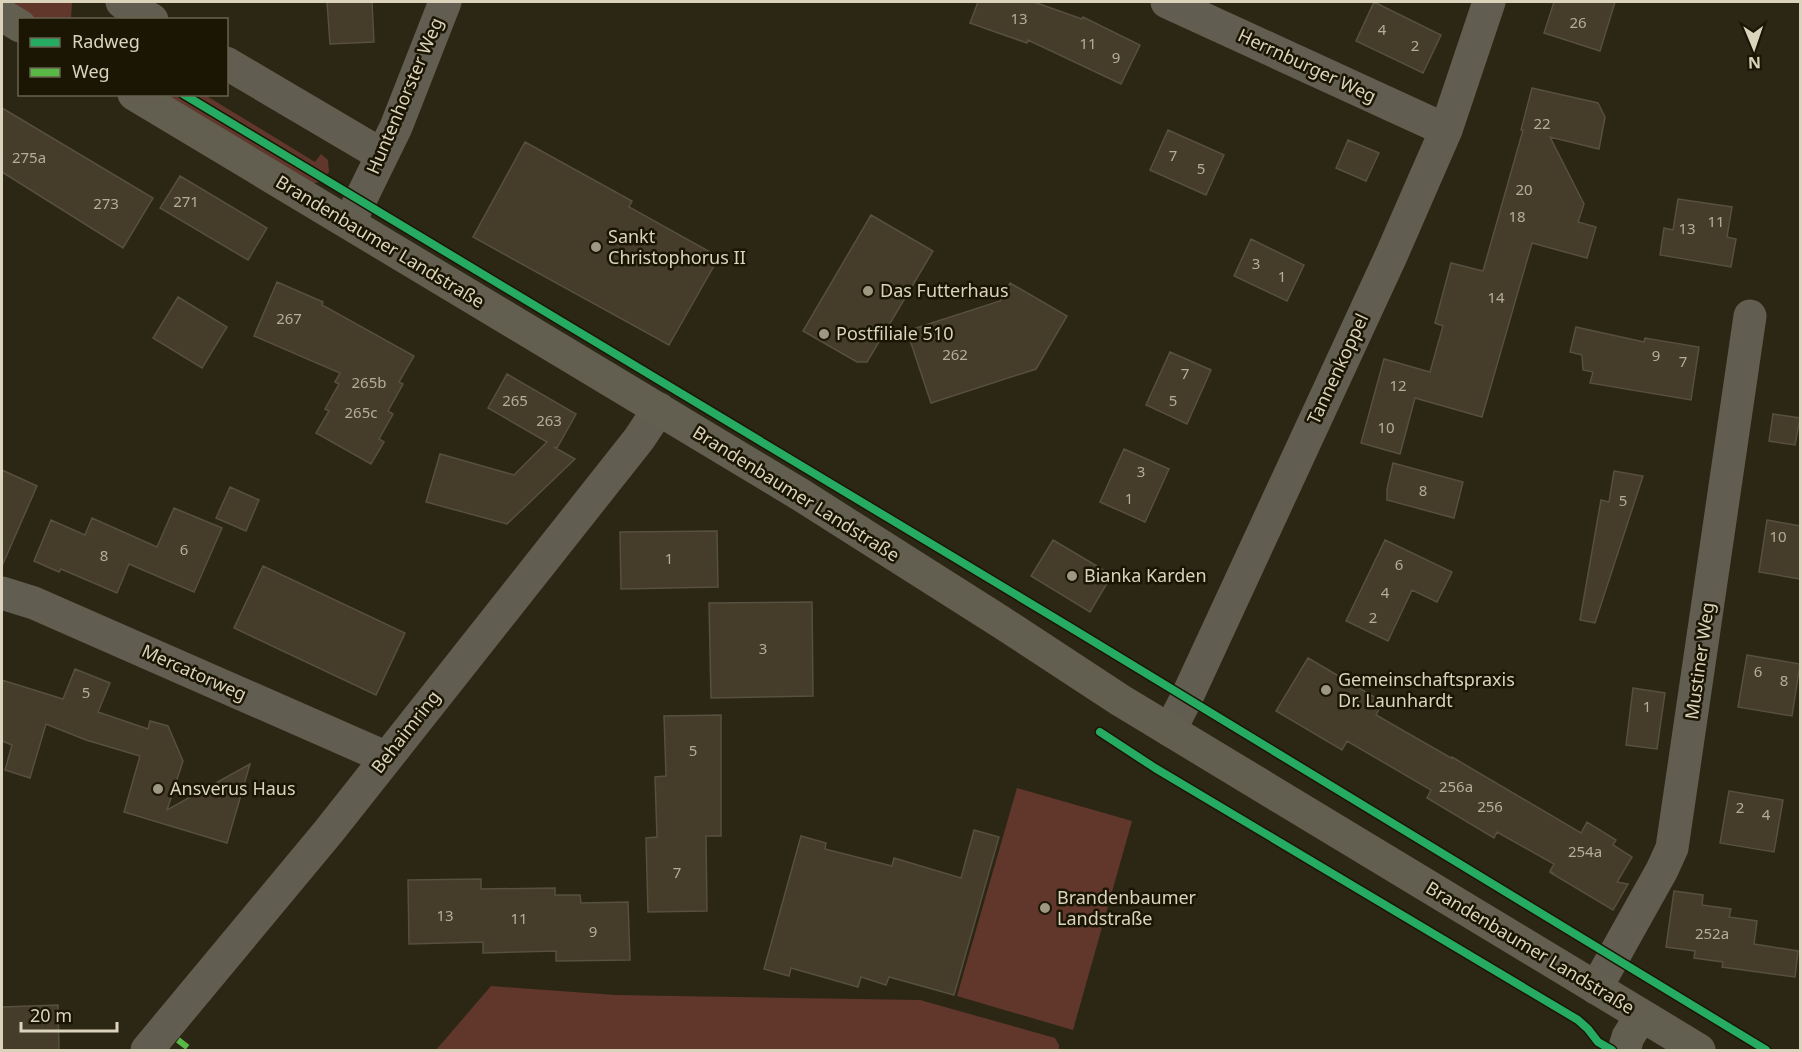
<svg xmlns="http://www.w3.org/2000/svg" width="1802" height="1052" viewBox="0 0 1802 1052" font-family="'Noto Sans',sans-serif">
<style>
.green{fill:#61372c}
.building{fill:#453c2a;stroke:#574f3f;stroke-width:1.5}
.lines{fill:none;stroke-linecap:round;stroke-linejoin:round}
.street{stroke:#615d51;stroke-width:33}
.secondary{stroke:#625e50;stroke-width:33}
.quiet{stroke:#58b947;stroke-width:6;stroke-dasharray:12 6;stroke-linecap:butt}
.cycleway-casing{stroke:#1b1604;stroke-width:11}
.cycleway{stroke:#26ab63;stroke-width:8}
.poi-dot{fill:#9e9781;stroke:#1b1604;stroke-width:2}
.labels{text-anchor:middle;stroke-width:5;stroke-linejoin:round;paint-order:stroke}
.number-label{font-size:15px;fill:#b6ad97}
.street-label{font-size:18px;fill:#dbd3bb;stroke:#1b1604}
.poi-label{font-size:18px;fill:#dbd3bb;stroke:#1b1604;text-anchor:start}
</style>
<rect width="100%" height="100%" fill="#2c2714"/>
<!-- green -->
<path class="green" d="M 5,2 L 72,2 L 71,19 L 35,19 Z
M 161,95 L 205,95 L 315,162 L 321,154 L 328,160 L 329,172 L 321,181 L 313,184 Z
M 1017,788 L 1132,821 L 1073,1030 L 957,996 Z
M 491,986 L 615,995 L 920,1000 L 1055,1038 L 1059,1045 L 1059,1050 L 436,1050 Z"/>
<!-- building -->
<path class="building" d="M 327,2 L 372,2 L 374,42 L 330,44 Z
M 978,2 L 1034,2 L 1082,19 L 1083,17 L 1140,45 L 1121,84 L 1028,40 L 1027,43 L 970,23 Z
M 1374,2 L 1441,35 L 1423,73 L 1356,41 Z
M 1554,2 L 1615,2 L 1600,51 L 1544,33 Z
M 1532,88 L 1598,103 L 1605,117 L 1599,149 L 1550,137 L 1584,204 L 1578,222 L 1596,227 L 1587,258 L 1532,243 L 1482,417 L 1415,398 L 1400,454 L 1361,443 L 1384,359 L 1430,372 L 1443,326 L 1435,323 L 1451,263 L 1483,271 L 1523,130 L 1521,130 Z
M 2,108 L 153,198 L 123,248 L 2,172 Z
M 1168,130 L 1224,155 L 1206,195 L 1150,170 Z
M 1348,140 L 1379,153 L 1366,181 L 1336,168 Z
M 525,142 L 632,201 L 629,207 L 719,257 L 669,345 L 473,237 Z
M 180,176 L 267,228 L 248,260 L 160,208 Z
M 1678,199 L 1732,207 L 1727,237 L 1736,239 L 1731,267 L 1660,255 L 1664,228 L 1673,230 Z
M 871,215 L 933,251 L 867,362 L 857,362 L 803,331 Z
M 1251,239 L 1304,265 L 1287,301 L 1234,276 Z
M 277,282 L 323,302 L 322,305 L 414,356 L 399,382 L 403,384 L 388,411 L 393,414 L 379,439 L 384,442 L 371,464 L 316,433 L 329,411 L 325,409 L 339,384 L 335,382 L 340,373 L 254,336 Z
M 1010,283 L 1067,316 L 1036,369 L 931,403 L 907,331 L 1000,301 Z
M 178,297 L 227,327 L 202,368 L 153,338 Z
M 1576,327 L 1644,342 L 1645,338 L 1699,347 L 1691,400 L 1590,383 L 1593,372 L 1583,370 L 1582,355 L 1570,352 Z
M 1170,352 L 1211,370 L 1187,424 L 1146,405 Z
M 507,374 L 576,414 L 557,448 L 554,447 L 575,459 L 507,524 L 426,502 L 440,454 L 514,475 L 547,442 L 488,408 Z
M 1773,414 L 1800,418 L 1795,445 L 1769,441 Z
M 1124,449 L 1169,469 L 1145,522 L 1100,502 Z
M 1393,463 L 1463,482 L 1454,518 L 1387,500 L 1387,489 Z
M 2,470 L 37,486 L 2,566 Z
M 1614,471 L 1643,476 L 1595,623 L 1580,620 L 1601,500 L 1609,502 Z
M 230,487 L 259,500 L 246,531 L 216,518 Z
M 174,508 L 222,528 L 194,592 L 129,564 L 117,593 L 61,569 L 59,572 L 34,561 L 51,520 L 85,535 L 92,518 L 157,547 Z
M 1767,520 L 1800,526 L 1800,579 L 1759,572 Z
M 717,531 L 718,587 L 621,589 L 620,532 Z
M 1053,540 L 1112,575 L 1090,612 L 1031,576 Z
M 1385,540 L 1452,572 L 1437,602 L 1412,590 L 1388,641 L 1346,621 Z
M 263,566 L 405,633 L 376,695 L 234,628 Z
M 812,602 L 813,696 L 711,698 L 709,603 Z
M 1747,655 L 1800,664 L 1792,716 L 1738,707 Z
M 1308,658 L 1383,702 L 1376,715 L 1451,758 L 1452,757 L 1581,833 L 1587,822 L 1616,840 L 1613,845 L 1632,857 L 1617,882 L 1628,884 L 1613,910 L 1551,873 L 1553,873 L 1550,871 L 1554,864 L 1497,832 L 1494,838 L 1427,798 L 1431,790 L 1347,741 L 1342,750 L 1276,711 Z
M 75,669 L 110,683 L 98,712 L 148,729 L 150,721 L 168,726 L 183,761 L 167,810 L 250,764 L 227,843 L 124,812 L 140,756 L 86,740 L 46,724 L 30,778 L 5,770 L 12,745 L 2,741 L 2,680 L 63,699 Z
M 1633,688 L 1665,693 L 1657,749 L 1626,745 Z
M 721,715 L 721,836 L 706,836 L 707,911 L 648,912 L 646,838 L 657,837 L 655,777 L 666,776 L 664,716 Z
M 1729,791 L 1783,800 L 1774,852 L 1720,843 Z
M 974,830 L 999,837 L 954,995 L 889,977 L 886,985 L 861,977 L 858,987 L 791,968 L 789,976 L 764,969 L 801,836 L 826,843 L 825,849 L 892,866 L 894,858 L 961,878 Z
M 481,879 L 481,889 L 555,888 L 555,895 L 580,895 L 581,903 L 628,902 L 630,960 L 556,961 L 556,951 L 483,953 L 483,942 L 409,944 L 408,880 Z
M 1674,891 L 1703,895 L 1702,905 L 1731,909 L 1729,917 L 1757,921 L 1754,944 L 1798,951 L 1795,977 L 1722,967 L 1723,962 L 1694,958 L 1695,951 L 1666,947 Z
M 58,1005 L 59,1050 L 2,1050 L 2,1007 Z"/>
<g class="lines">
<!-- street -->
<path class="street" d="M 122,2 L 152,20
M 1167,2 L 1446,130
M 226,63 L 382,155
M 349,223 L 396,127 L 445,2
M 2,593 L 34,603 L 385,757
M 1170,730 L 1186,699 L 1391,256 L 1446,130 L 1489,2
M 1596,988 L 1662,870 L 1672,848 L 1750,316
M 147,1050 L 329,831 L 639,439 L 659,409"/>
<!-- secondary -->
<path class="secondary" d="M 2,15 L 20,26
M 134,94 L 801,495 L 1001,622 L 1120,700 L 1699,1050
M 1624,1050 L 1628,1037 L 1641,1016"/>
<!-- quiet -->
<path class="quiet" d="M 178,1040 L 191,1050"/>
<defs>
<path id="cycleway" d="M 183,94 L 1068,626 L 1766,1050
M 1100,732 L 1155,768 L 1578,1020 L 1588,1029 L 1598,1042 L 1612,1050"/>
</defs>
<!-- cycleway casing -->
<use href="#cycleway" class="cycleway-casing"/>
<!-- cycleway -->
<use href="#cycleway" class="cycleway"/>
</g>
<!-- markers -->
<g class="poi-dot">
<circle cx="596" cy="247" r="6"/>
<circle cx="868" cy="291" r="6"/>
<circle cx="824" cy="334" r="6"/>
<circle cx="1072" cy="576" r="6"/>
<circle cx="1326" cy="690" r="6"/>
<circle cx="158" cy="789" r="6"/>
<circle cx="1045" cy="908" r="6"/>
</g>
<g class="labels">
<!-- number labels -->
<g class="number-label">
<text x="1019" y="24">13</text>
<text x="1578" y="28">26</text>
<text x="1382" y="35">4</text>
<text x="1088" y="49">11</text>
<text x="1415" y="51">2</text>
<text x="1116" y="63">9</text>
<text x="1542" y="129">22</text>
<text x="1173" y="161">7</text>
<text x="29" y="163">275a</text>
<text x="1201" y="174">5</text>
<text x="1524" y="195">20</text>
<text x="186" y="207">271</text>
<text x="106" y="209">273</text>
<text x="1517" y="222">18</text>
<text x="1716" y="227">11</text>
<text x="1687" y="234">13</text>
<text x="1256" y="269">3</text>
<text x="1282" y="282">1</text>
<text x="1496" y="303">14</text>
<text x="289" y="324">267</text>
<text x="955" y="360">262</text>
<text x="1656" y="361">9</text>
<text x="1683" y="367">7</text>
<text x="1185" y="379">7</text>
<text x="369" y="388">265b</text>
<text x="1398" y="391">12</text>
<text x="515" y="406">265</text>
<text x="1173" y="406">5</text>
<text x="361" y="418">265c</text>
<text x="549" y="426">263</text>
<text x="1386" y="433">10</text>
<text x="1141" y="477">3</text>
<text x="1423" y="496">8</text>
<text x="1129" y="504">1</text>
<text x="1623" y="506">5</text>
<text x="1778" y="542">10</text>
<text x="184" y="555">6</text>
<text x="104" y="561">8</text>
<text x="669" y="564">1</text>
<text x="1399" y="570">6</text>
<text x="1385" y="598">4</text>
<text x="1373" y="623">2</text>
<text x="763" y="654">3</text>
<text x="1758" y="677">6</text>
<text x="1784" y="686">8</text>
<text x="86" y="698">5</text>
<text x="1647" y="712">1</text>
<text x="693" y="756">5</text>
<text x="1456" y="792">256a</text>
<text x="1490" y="812">256</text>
<text x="1740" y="813">2</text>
<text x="1766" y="820">4</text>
<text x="1585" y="857">254a</text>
<text x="677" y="878">7</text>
<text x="445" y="921">13</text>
<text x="519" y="924">11</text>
<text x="593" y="937">9</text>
<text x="1712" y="939">252a</text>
</g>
<!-- street labels -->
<g class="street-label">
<text transform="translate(1307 66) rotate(25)" y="6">Herrnburger Weg</text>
<text transform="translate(405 96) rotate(-67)" y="6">Huntenhorster Weg</text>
<text transform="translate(380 242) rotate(31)" y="6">Brandenbaumer Landstraße</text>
<text transform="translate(1338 369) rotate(-65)" y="6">Tannenkoppel</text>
<text transform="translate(796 494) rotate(32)" y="6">Brandenbaumer Landstraße</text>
<text transform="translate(1700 661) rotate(-82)" y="6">Mustiner Weg</text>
<text transform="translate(194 673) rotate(24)" y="6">Mercatorweg</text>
<text transform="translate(406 732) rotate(-52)" y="6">Behaimring</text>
<text transform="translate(1530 948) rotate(31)" y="6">Brandenbaumer Landstraße</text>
</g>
<!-- poi labels -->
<g class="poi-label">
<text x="608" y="243">Sankt<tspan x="608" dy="21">Christophorus II</tspan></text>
<text x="880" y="297">Das Futterhaus</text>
<text x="836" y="340">Postfiliale 510</text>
<text x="1084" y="582">Bianka Karden</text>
<text x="1338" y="686">Gemeinschaftspraxis<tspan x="1338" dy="21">Dr. Launhardt</tspan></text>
<text x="170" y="795">Ansverus Haus</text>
<text x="1057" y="904">Brandenbaumer<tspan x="1057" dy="21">Landstraße</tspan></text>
</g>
</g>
<!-- border -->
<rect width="1802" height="1052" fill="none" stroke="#dbd3bb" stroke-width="6"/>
<!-- legend -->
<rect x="18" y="18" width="210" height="78" fill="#1b1604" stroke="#68624d" stroke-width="1.5"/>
<rect x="30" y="38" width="30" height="9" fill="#26ab63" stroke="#68624d" stroke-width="1.5"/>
<text x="72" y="48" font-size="18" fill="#dbd3bb">Radweg</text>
<rect x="30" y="68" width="30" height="9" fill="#58b947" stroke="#68624d" stroke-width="1.5"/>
<text x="72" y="78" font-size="18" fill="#dbd3bb">Weg</text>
<!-- north arrow -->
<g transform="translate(1754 48) rotate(178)" stroke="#1b1604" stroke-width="4.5" paint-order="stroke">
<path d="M0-4.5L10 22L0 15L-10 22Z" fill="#dbd3bb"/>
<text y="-9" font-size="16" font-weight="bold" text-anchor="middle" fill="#dbd3bb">N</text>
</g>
<!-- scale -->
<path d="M21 1022v9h96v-9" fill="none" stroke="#dbd3bb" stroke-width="3"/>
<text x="30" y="1022" font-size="18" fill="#dbd3bb" stroke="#1b1604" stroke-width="4.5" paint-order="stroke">20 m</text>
</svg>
